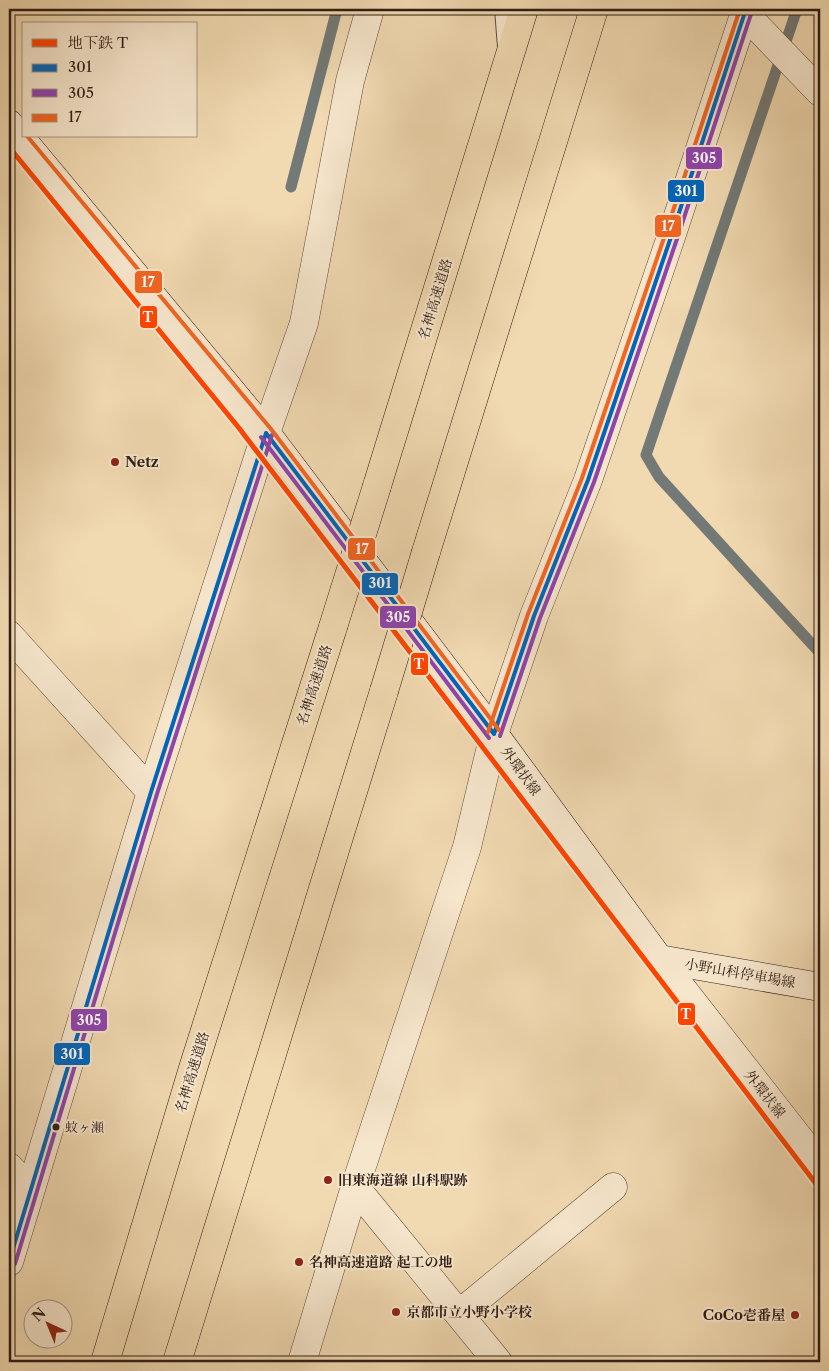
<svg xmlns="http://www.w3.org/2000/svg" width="829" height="1371" viewBox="0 0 829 1371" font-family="'Libre Caslon Text','Noto Serif JP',serif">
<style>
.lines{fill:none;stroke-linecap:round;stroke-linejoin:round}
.stream{stroke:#727976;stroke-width:11}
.service-casing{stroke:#604b3c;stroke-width:18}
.minor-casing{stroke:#604b3c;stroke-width:29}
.tertiary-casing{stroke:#604b3c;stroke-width:29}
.secondary-casing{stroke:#2f1c15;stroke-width:29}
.motorway-casing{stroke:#2f1c15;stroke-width:29}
.service{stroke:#f6e6cc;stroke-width:16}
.minor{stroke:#f6e6cc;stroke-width:28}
.tertiary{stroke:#f6e6cc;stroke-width:28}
.secondary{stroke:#f6e6cc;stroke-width:28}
.motorway{stroke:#f1d9b1;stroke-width:28}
.motorway-bridge-casing{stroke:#2f1c15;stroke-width:29;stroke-linecap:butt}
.motorway-bridge{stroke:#f1d9b1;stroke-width:28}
.bus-1-casing{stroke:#f6e6cc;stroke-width:8}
.bus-2-casing{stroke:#f6e6cc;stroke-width:8}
.bus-3-casing{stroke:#f6e6cc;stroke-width:8}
.bus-1{stroke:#0065bd;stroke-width:4}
.bus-2{stroke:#8e44ad;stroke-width:4}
.bus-3{stroke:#f26522;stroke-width:4}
.metro-1-casing{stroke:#f6e6cc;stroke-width:9}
.metro-1{stroke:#ff4500;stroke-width:5}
.poi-dot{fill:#8f2418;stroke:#f6e6cc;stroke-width:2}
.bus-dot{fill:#2f1c15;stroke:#f6e6cc;stroke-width:2}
.labels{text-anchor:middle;stroke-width:4;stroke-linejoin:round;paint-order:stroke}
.bus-label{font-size:13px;fill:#2f1c15;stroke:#f6e6cc;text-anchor:start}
.street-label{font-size:14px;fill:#2f1c15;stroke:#f6e6cc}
.poi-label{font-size:14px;font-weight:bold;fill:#2f1c15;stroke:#f6e6cc;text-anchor:start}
.line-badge{stroke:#f6e6cc;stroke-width:2}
.badge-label{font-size:14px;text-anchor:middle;font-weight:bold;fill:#fff}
</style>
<rect width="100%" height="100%" fill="#f1d9b1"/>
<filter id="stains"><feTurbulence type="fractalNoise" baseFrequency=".004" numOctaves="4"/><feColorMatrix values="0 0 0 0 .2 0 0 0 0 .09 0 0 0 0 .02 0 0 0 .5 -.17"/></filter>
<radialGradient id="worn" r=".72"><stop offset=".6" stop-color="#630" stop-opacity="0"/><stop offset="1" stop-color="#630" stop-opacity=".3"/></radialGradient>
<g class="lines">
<!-- stream -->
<path class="stream" d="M 797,9 L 646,455 L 659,477 L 820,653
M 291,187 L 337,9"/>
<defs>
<path id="service" d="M 503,9 L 506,47"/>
<path id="minor" d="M 744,13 L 820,92
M 9,1167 L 30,1190
M 355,1187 L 498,1362
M 459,1314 L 613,1187
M 302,1362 L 355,1187 L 467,847 L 494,734"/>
<path id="tertiary" d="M 9,635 L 151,792
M 494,734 L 534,616 L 588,480 L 672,234 L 746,9
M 659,959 L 820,1165
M 9,1262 L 151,792 L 266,433 L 304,323 L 350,81 L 370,9"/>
<path id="secondary" d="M 9,124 L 266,433 L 494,734 L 659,959 L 820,987"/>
<path id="motorway" d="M 377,486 L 524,9
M 426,552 L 594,9
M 105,1362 L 194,1065 L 333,627
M 177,1362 L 384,691"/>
</defs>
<!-- service casing -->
<use href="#service" class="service-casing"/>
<!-- minor casing -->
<use href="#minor" class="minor-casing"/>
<!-- tertiary casing -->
<use href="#tertiary" class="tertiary-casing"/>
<!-- secondary casing -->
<use href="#secondary" class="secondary-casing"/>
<!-- motorway casing -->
<use href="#motorway" class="motorway-casing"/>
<!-- service -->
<use href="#service" class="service"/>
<!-- minor -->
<use href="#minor" class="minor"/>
<!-- tertiary -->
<use href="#tertiary" class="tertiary"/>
<!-- secondary -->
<use href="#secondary" class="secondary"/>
<!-- motorway -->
<use href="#motorway" class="motorway"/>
<defs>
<path id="motorway-bridge" d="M 333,627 L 377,486
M 384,691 L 426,552"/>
</defs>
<!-- motorway-bridge casing -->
<use href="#motorway-bridge" class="motorway-bridge-casing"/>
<!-- motorway-bridge -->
<use href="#motorway-bridge" class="motorway-bridge"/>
<defs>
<path id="bus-1" d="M 266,433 L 494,734
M 494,734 L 534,616 L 588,480 L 672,234 L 746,9
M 9,1262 L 151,792 L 266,433"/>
<path id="bus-2" d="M 261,437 L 489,738
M 500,736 L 540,618 L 594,482 L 678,236 L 752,11
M 15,1264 L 157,794 L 272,435"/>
<path id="bus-3" d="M 27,136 L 271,429 L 499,730
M 488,732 L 528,614 L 582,478 L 666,232 L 740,9"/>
</defs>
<!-- bus-1 casing -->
<use href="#bus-1" class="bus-1-casing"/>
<!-- bus-2 casing -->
<use href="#bus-2" class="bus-2-casing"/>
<!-- bus-3 casing -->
<use href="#bus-3" class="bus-3-casing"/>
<!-- bus-1 -->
<use href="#bus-1" class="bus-1"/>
<!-- bus-2 -->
<use href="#bus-2" class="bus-2"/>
<!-- bus-3 -->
<use href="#bus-3" class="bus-3"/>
<defs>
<path id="metro-1" d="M 9,147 L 239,428 L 820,1189"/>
</defs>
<!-- metro-1 casing -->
<use href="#metro-1" class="metro-1-casing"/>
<!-- metro-1 -->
<use href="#metro-1" class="metro-1"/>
</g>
<!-- markers -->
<g class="poi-dot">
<circle cx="115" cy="462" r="5"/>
<circle cx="328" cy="1180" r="5"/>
<circle cx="299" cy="1262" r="5"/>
<circle cx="396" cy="1312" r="5"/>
<circle cx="795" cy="1315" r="5"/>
</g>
<circle class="bus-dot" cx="56" cy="1127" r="4.5"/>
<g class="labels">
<!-- bus labels -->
<g class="bus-label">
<text x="65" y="1132">蚊ヶ瀬</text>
</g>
<!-- street labels -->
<g class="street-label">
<text transform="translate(435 299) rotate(-73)" y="5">名神高速道路</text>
<text transform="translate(314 685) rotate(-72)" y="5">名神高速道路</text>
<text transform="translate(521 771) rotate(54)" y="5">外環状線</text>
<text transform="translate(740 973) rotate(10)" y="5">小野山科停車場線</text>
<text transform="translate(192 1072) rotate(-73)" y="5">名神高速道路</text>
<text transform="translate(765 1094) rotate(52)" y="5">外環状線</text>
</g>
<!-- poi labels -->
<g class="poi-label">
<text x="125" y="467">Netz</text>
<text x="338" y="1185">旧東海道線 山科駅跡</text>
<text x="309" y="1267">名神高速道路 起工の地</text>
<text x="406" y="1317">京都市立小野小学校</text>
<text x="785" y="1320" text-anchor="end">CoCo壱番屋</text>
</g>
</g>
<g class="line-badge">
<rect x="685" y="146" width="38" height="24" rx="5" fill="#8e44ad"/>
<rect x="667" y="179" width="38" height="24" rx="5" fill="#0065bd"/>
<rect x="654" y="214" width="28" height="24" rx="5" fill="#f26522"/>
<rect x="134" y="270" width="29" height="24" rx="5" fill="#f26522"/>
<rect x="139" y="305" width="19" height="24" rx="5" fill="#ff4500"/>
<rect x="347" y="537" width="29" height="24" rx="5" fill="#f26522"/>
<rect x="361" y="572" width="38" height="24" rx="5" fill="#0065bd"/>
<rect x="379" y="605" width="38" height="24" rx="5" fill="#8e44ad"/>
<rect x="410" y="652" width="19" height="24" rx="5" fill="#ff4500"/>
<rect x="677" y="1002" width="19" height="24" rx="5" fill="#ff4500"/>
<rect x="70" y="1008" width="38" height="24" rx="5" fill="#8e44ad"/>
<rect x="53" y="1042" width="38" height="24" rx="5" fill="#0065bd"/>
</g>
<g class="badge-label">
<text x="704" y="163">305</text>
<text x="686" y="196">301</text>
<text x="668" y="231">17</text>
<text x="148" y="287">17</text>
<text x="148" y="322">T</text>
<text x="362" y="554">17</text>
<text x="380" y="588">301</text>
<text x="398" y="622">305</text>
<text x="419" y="669">T</text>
<text x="686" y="1019">T</text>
<text x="89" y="1025">305</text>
<text x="72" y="1059">301</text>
</g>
<!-- margin -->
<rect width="829" height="1371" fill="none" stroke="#f1d9b1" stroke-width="30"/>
<rect x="10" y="10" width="809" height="1351" fill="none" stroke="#2f1c15" stroke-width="2.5"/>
<rect x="15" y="15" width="799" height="1341" fill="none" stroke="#2f1c15"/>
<!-- legend -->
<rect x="22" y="22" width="175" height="115" fill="#f6e6cc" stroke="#a69583"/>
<rect x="32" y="39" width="25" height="8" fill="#ff4500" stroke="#a69583"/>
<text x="68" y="48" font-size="15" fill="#2f1c15">地下鉄 T</text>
<rect x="32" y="64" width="25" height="8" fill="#0065bd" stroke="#a69583"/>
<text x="68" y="72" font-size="15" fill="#2f1c15">301</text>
<rect x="32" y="89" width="25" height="8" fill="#8e44ad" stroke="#a69583"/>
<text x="68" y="98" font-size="15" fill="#2f1c15">305</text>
<rect x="32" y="114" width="25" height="8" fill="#f26522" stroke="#a69583"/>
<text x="68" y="122" font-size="15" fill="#2f1c15">17</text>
<!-- north arrow -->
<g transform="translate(48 1324) rotate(316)"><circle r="24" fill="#f6e6cc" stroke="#a69583"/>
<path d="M0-4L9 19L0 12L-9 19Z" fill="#8f2418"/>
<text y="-8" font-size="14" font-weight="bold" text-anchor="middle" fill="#2f1c15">N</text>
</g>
<rect width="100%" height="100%" filter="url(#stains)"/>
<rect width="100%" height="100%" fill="url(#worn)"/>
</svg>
